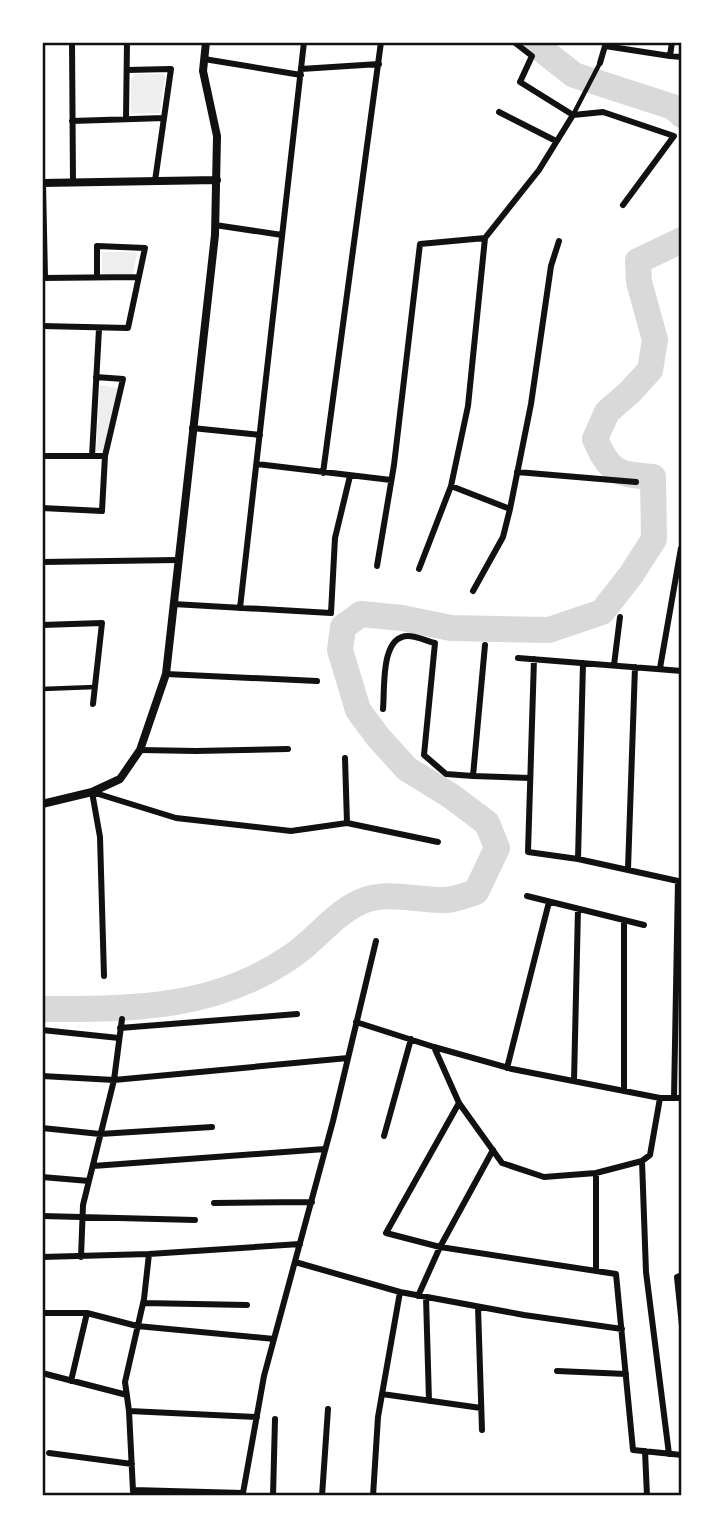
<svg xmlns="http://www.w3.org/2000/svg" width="724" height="1538" viewBox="0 0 724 1538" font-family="'Nunito Sans',sans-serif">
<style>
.green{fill:#eee}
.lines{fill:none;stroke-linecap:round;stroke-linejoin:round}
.river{stroke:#d9d9d9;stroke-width:26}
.pedestrian{stroke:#111;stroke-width:4.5}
.minor{stroke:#111;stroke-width:6}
.tertiary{stroke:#111;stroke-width:8}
.neatline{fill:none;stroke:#111;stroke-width:2.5}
</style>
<rect width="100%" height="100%" fill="#fff"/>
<!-- green -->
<path class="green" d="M 135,74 L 163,74 L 165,77 L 160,113 L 131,113 L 131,80 Z
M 102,252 L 137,252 L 133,274 L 102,275 Z
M 100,385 L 118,388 L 103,451 L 96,451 Z"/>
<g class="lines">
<!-- river -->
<path class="river" d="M 532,42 L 574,75 L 673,107 L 682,115
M 42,1009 C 130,1009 212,1010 289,958 C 316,941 335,911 365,900 C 390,891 420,901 445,900 C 455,900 466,895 476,892 L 497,848 L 487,823 L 451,796 L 407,769 L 378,737 L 358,710 L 340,650 L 343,627 L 361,614 L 402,618 L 451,628 L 549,630 L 602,612 L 631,575 L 654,539 L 653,477 C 617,474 610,473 595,439 L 607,412 L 630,392 L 650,370 L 655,340 L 639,282 L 638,261 L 682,240"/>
<!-- pedestrian -->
<path class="pedestrian" d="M 573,115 L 600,63
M 42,689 L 95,687"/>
<!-- minor -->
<path class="minor" d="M 72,42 L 73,183
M 670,56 L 682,57
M 204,59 L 301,75
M 600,63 L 605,46 L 670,56 L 672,42
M 301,69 L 379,64
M 127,70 L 171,69 L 155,181
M 499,112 L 556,141
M 573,115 L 603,112 L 674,136 L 623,205
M 126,119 L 127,42
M 72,121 L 164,118
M 43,183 L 45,277
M 215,225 L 282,235
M 42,278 L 138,277
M 42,326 L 128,328 L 145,248 L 97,246 L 97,277
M 192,428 L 260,435
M 42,456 L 105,456
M 92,456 L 99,329
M 257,464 L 391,480
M 517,472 L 636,482
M 323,473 L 381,42
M 451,486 L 510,509
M 42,508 L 102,511 L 105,456 L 123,379 L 96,377
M 42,562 L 177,560
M 377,566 L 394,465 L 420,244 L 485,238 L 539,170 L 573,115 L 520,82 L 532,56 L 514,42
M 419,569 L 451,486 L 468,406 L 485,238
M 473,591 L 503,537 L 510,509 L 531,404 L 551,266 L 559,241
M 173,604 L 331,613 L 335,538 L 350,476
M 240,608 L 304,42
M 42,625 L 102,623 L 93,704
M 485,645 L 473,776 L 530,778
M 518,658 L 682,671
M 534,659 L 528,852 L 578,859 L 678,881 L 674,1098
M 614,665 L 620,617
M 660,668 L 681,548
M 166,674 L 317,681
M 383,709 C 385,689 380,636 408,636 C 416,636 427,641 435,643 L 424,755 L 446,774 L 473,776
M 140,750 L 196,751 L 288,749
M 347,823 L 438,842
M 578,859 L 583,663
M 628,869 L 635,667
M 527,896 L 644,925
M 104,976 L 100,837 L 92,792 L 176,818 L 291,831 L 347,823 L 345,758
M 356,1022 L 434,1047 L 459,1103 L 502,1163 L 544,1177 L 596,1173 L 642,1161 L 650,1155 L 660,1098
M 120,1028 L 297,1014
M 42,1030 L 119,1038
M 434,1047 L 512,1069 L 660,1098 L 682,1098
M 507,1068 L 549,902
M 42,1076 L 114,1080 L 348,1058
M 574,1081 L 578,909
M 624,1091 L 624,920
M 459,1103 L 386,1233 L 440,1247 L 616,1274 L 633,1450 L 682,1455
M 42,1128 L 100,1134 L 212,1127
M 384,1136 L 411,1039
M 642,1161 L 646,1272 L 669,1454
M 93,1166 L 325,1149
M 42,1177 L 89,1181
M 214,1203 L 312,1202
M 42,1216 L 195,1220
M 42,1257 L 149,1254 L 300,1244
M 81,1257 L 83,1205 L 114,1080 L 122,1019
M 295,1262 L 400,1292 L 524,1315 L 622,1329
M 596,1271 L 596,1173
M 682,1275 L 677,1277 L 682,1326
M 418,1296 L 440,1247 L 493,1150
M 426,1297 L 429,1401
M 143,1303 L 247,1305
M 478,1307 L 482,1430
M 42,1313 L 87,1313 L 137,1326 L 274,1339
M 557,1371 L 626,1374
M 42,1373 L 127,1395
M 71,1381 L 87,1313
M 382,1394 L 481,1408
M 129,1411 L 257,1417
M 645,1451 L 647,1496
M 49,1453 L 132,1464
M 133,1491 L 129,1411 L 125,1382 L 144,1299 L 149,1254
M 136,1496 L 133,1490 L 243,1493 L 264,1376 L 333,1121 L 376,941
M 273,1496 L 275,1419
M 322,1496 L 328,1409
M 373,1496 L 378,1417 L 400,1292"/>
<!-- tertiary -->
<path class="tertiary" d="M 42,183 L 217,180
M 42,804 L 92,792 L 120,779 L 140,750 L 166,674 L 215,235 L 217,136 L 203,71 L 206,42"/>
</g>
<!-- border -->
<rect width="724" height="1538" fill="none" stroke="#ffffff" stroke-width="88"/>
<rect x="44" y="44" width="636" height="1450" class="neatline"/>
</svg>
